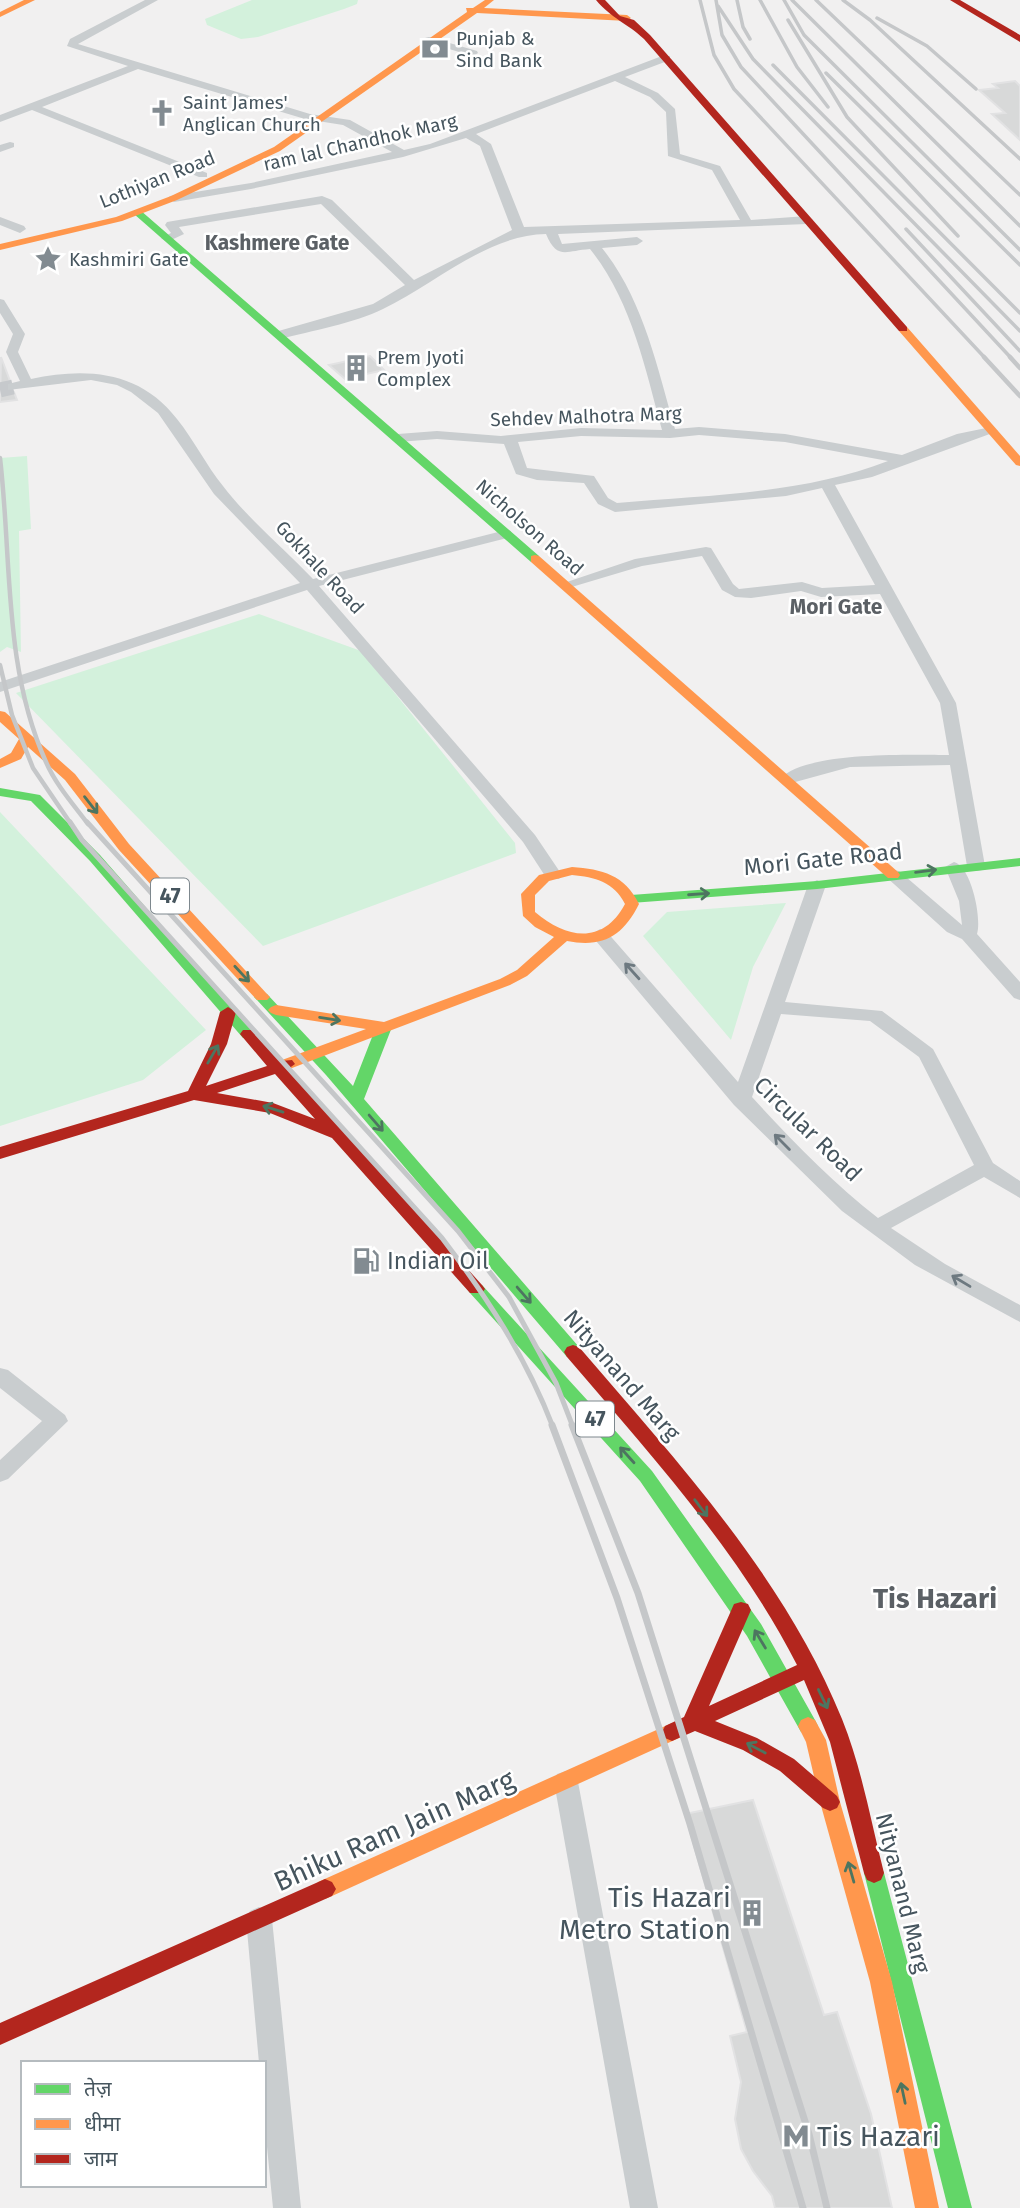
<svg xmlns="http://www.w3.org/2000/svg" width="1020" height="2208" viewBox="0 0 1020 2208" font-family="'Fira Sans','Noto Sans Devanagari',sans-serif">
<style>
.green{fill:#d3f1dc}
.building{fill:#d8d9d9;stroke:#e2e2e3;stroke-width:2}
.lines{fill:none;stroke-linecap:round;stroke-linejoin:round}
.street-tunnel{stroke:#c6c9cc;stroke-width:15;stroke-dasharray:15 7;stroke-linecap:butt}
.street{fill:#c9cdcf;fill-rule:evenodd}
.fast{fill:#63d668;fill-rule:evenodd}
.slow{fill:#ff974d;fill-rule:evenodd}
.jam{fill:#b3261e;fill-rule:evenodd}
.rail-far3{stroke:#c5c7c9;stroke-width:3.5}
.rail-far2{stroke:#c5c7c9;stroke-width:4.5}
.rail-far1{stroke:#c5c7c9;stroke-width:5}
.rail{stroke:#c5c7c9;stroke-width:7}
.oneway{stroke:#4d7560}
.oneway2{stroke:#6d7980}
.labels{text-anchor:middle;stroke-width:5;stroke-linejoin:round;paint-order:stroke}
.far-poi-label{font-size:19px;fill:#46555e;stroke:#fff;text-anchor:start}
.far-street-label{font-size:19px;fill:#46555e;stroke:#fff}
.far-neighbourhood-label{font-size:21px;font-weight:bold;fill:#5b6065;stroke:#fff}
.shield{fill:#fff;stroke:#7e888e;stroke-width:2}
.shield-label{font-size:21px;font-weight:bold;fill:#46555e}
.street-label{font-size:23px;fill:#46555e;stroke:#fff}
.poi-label{font-size:23px;fill:#46555e;stroke:#fff;text-anchor:start}
.near-neighbourhood-label{font-size:28px;font-weight:bold;fill:#5b6065;stroke:#fff}
.near-street-label{font-size:28px;fill:#46555e;stroke:#fff}
.near-poi-label{font-size:28px;fill:#46555e;stroke:#fff;text-anchor:end}
</style>
<rect width="100%" height="100%" fill="#f1f0f0"/>
<!-- green -->
<path class="green" d="M 252,0 L 358,0 L 357,4 L 344,9 L 258,37 L 241,39 L 207,25 L 205,19 Z
M 27,456 L 31,529 L 19,531 L 21,652 L 7,647 L 0,652 L 0,458 Z
M 259,614 L 361,651 L 515,843 L 516,853 L 263,946 L 16,693 Z
M 0,812 L 206,1030 L 143,1080 L 0,1126 Z
M 786,903 L 753,967 L 731,1040 L 643,936 L 667,912 Z"/>
<!-- building -->
<path class="building" d="M 1015,81 L 1020,86 L 1020,140 L 992,114 L 1005,113 L 979,90 L 998,88 L 993,84 Z
M 370,356 L 384,370 L 345,379 L 329,365 Z
M 1,357 L 10,381 L 6,382 L 5,390 L 14,392 L 17,400 L 0,402 Z
M 753,1800 L 824,2015 L 837,2012 L 871,2114 L 892,2208 L 775,2208 L 772,2196 L 753,2171 L 741,2149 L 735,2119 L 741,2082 L 730,2036 L 747,2032 L 685,1814 Z"/>
<g class="lines">
<!-- street-tunnel -->
<path class="street-tunnel" d="M 0,390 L 13,387"/>
<!-- street -->
<path class="street" d="M 145,0 L 158,0 L 78,44 L 310,114 L 350,120 L 404,150 L 430,144 L 662,56 L 670,56 L 670,60 L 625,77 L 658,93 L 675,109 L 680,154 L 720,166 L 751,220 L 807,216 L 813,220 L 807,224 L 558,234 L 562,244 L 637,237 L 643,241 L 637,245 L 602,248 C 643,299 657,366 675,429 L 699,427 L 785,434 L 902,455 L 957,434 L 991,427 L 998,431 L 872,477 L 835,485 L 956,703 L 985,866 L 982,870 L 976,871 L 967,866 L 950,765 L 850,767 L 788,784 L 780,779 C 805,751 912,755 949,755 L 940,703 L 880,594 L 821,597 L 801,591 L 751,598 L 735,597 L 722,590 L 702,556 L 642,566 L 565,589 L 558,585 L 635,559 L 706,547 L 711,548 L 733,584 L 739,589 L 802,582 L 822,588 L 875,585 L 822,488 L 786,496 L 615,512 L 598,504 L 584,483 L 537,480 L 516,474 L 504,444 L 437,439 L 398,442 L 391,438 L 398,434 L 437,431 L 501,436 L 581,428 L 662,430 C 645,367 631,300 590,249 C 565,251 557,260 546,234 C 487,235 435,284 383,309 C 355,323 311,331 280,339 L 274,335 L 275,332 L 373,304 L 405,285 L 321,204 L 179,227 L 184,234 L 167,242 L 161,238 L 171,233 L 165,225 L 167,222 L 322,196 L 332,200 L 414,280 L 512,230 L 480,146 L 466,138 L 403,157 L 251,189 L 174,202 L 168,198 L 170,196 L 251,183 L 392,152 L 343,125 L 305,119 L 138,69 L 42,107 L 207,173 L 207,177 L 199,177 L 32,110 L 0,122 L 0,115 L 128,66 L 67,46 L 70,39 ZM 615,81 L 650,97 L 666,112 L 668,156 L 712,170 L 740,220 L 524,227 L 491,144 L 476,134 ZM 699,435 L 785,442 L 888,461 C 803,494 708,495 617,503 L 608,498 L 594,476 L 527,468 L 518,442 L 581,436 L 670,438 Z
M 429,37 L 477,51 L 478,53 L 473,56 L 425,42 L 425,38 Z
M 10,142 L 14,143 L 14,147 L 0,152 L 0,145 Z
M 0,217 L 24,226 L 26,229 L 20,233 L 0,225 Z
M 0,299 L 4,300 L 25,334 L 18,352 L 31,379 C 87,367 140,371 177,419 C 194,440 206,465 223,486 C 249,520 283,547 313,579 L 506,530 L 511,531 L 511,537 L 319,586 L 535,835 L 562,875 L 559,879 L 547,879 L 523,842 L 307,590 L 0,692 L 0,682 L 300,583 L 214,494 L 158,413 L 131,392 L 117,385 L 91,380 L 8,390 L 8,384 L 20,381 L 6,352 L 13,334 L 0,313 Z
M 954,862 C 971,866 982,918 977,934 L 1020,982 L 1020,1000 L 1014,998 L 962,939 L 947,932 L 884,875 L 893,870 L 899,871 L 962,925 L 959,901 L 945,867 Z
M 817,880 L 826,885 L 785,1002 L 882,1011 L 933,1049 L 993,1163 L 1020,1181 L 1020,1198 L 984,1177 L 891,1228 L 945,1264 L 1020,1305 L 1020,1322 L 915,1265 L 842,1211 L 734,1105 L 591,935 L 600,929 L 606,931 L 738,1082 L 808,885 ZM 781,1014 L 870,1021 L 919,1057 L 974,1165 L 878,1218 C 832,1182 791,1140 752,1097 Z
M 0,1368 L 8,1370 L 65,1415 L 68,1421 L 8,1479 L 0,1482 L 0,1460 L 42,1421 L 0,1388 Z
M 566,1771 L 575,1774 L 578,1782 L 658,2208 L 630,2208 L 554,1782 L 557,1774 Z
M 259,1907 L 268,1911 L 272,1919 L 301,2208 L 273,2208 L 264,2116 L 264,2063 L 259,2063 L 246,1919 L 250,1911 Z"/>
<!-- fast -->
<path class="fast" d="M 134,210 L 140,210 L 539,556 L 539,562 L 531,562 L 134,214 Z
M 0,788 L 40,795 L 100,855 L 253,1030 L 256,1034 L 253,1038 L 243,1038 L 90,861 L 31,801 L 0,796 Z
M 1020,858 L 1020,866 L 817,889 L 631,903 L 624,899 L 631,895 L 817,881 Z
M 262,992 L 267,994 L 353,1086 L 376,1027 L 384,1022 L 389,1023 L 392,1027 L 364,1099 L 579,1347 L 582,1352 L 579,1357 L 567,1357 L 326,1075 L 257,1000 L 254,997 L 257,994 Z
M 476,1283 L 482,1285 L 652,1471 L 761,1624 L 815,1720 L 818,1726 L 815,1732 L 808,1735 L 801,1732 L 747,1636 L 640,1481 L 470,1293 L 467,1289 L 470,1285 Z
M 874,1863 L 881,1866 L 884,1873 L 972,2208 L 948,2208 L 864,1873 L 867,1866 Z"/>
<!-- slow -->
<path class="slow" d="M 24,0 L 35,0 L 0,17 L 0,12 Z
M 485,0 L 494,0 L 484,8 L 627,15 L 631,18 L 627,21 L 477,13 L 280,151 L 177,200 L 122,221 L 0,250 L 0,244 L 116,217 L 171,196 L 274,147 L 467,12 L 466,8 L 473,8 Z
M 899,327 L 907,327 L 1020,456 L 1020,466 L 1016,465 L 899,331 Z
M 535,555 L 539,556 L 898,872 L 900,875 L 898,878 L 888,878 L 531,562 L 531,556 Z
M 0,711 L 5,712 L 75,774 L 129,844 L 267,994 L 270,997 L 267,1000 L 257,1000 L 119,850 L 65,780 L 28,747 L 21,759 L 0,768 L 0,759 L 11,753 L 19,739 L 0,722 Z
M 572,867 C 602,869 625,875 639,904 C 623,936 603,948 567,941 L 527,976 L 510,985 L 292,1068 L 282,1068 L 279,1064 L 282,1060 L 366,1029 L 276,1015 L 271,1013 L 268,1010 L 271,1007 L 276,1005 L 384,1022 L 500,979 L 517,970 L 554,937 L 535,927 L 523,916 L 521,894 L 539,875 ZM 572,875 C 595,877 614,882 625,904 C 603,945 567,939 535,912 L 535,895 L 549,881 Z
M 808,1717 L 815,1720 L 826,1740 L 840,1802 L 892,1982 L 939,2208 L 915,2208 L 870,1982 L 820,1802 L 806,1742 L 798,1726 L 801,1720 Z
M 672,1723 L 679,1726 L 682,1732 L 679,1738 L 332,1896 L 325,1899 L 318,1896 L 314,1889 L 318,1882 Z"/>
<!-- jam -->
<path class="jam" d="M 596,0 L 605,0 L 620,16 L 634,20 L 650,35 L 907,327 L 907,331 L 899,331 L 644,39 C 627,23 612,19 596,0 Z
M 950,0 L 960,0 L 1020,35 L 1020,42 Z
M 228,1007 L 236,1012 L 227,1044 L 206,1086 L 267,1066 L 240,1034 L 243,1030 L 253,1030 L 281,1061 L 292,1060 L 295,1064 L 288,1069 L 482,1285 L 485,1289 L 482,1293 L 470,1293 L 332,1138 L 270,1113 L 194,1100 L 0,1159 L 0,1147 L 188,1091 L 211,1044 L 220,1012 ZM 275,1074 L 315,1119 L 273,1103 L 217,1093 Z
M 573,1345 L 579,1347 C 677,1461 785,1578 842,1719 C 862,1769 871,1822 884,1873 L 881,1880 L 874,1883 L 867,1880 L 864,1873 L 830,1742 L 804,1680 L 715,1721 L 757,1738 L 794,1759 L 837,1796 L 840,1802 L 837,1808 L 830,1811 L 823,1808 L 780,1771 L 743,1750 L 695,1731 L 672,1741 L 665,1738 L 662,1732 L 665,1726 L 684,1717 L 734,1604 L 741,1602 L 748,1604 L 751,1610 L 709,1706 L 797,1665 C 739,1551 649,1453 567,1357 L 564,1352 L 567,1347 Z
M 325,1879 L 332,1882 L 336,1889 L 332,1896 L 0,2045 L 0,2023 Z"/>
<!-- rail-far3 -->
<path class="rail-far3" d="M 700,0 L 714,55 L 734,89 L 986,359
M 716,0 L 722,35 L 741,67 L 1012,359
M 737,0 L 743,27 L 750,39
M 760,0 L 797,67 L 828,107
M 784,0 L 804,35 L 1020,250
M 792,0 L 1020,226
M 816,0 L 1020,195
M 843,0 L 870,20 L 1020,159
M 718,6 L 753,59 L 1020,331
M 877,18 L 927,46 L 976,89
M 788,20 L 847,117 L 958,236
M 773,65 L 1020,313
M 826,73 L 1020,265
M 906,229 L 1020,351"/>
<!-- rail-far2 -->
<path class="rail-far2" d="M 984,357 L 1020,396
M 1010,357 L 1020,368
M 0,458 C 12,560 3,667 46,762 C 56,785 73,804 88,824
M 0,665 L 12,715 L 33,768 L 71,824"/>
<!-- rail-far1 -->
<path class="rail-far1" d="M 70,822 L 82,840 L 442,1238 C 487,1297 526,1357 553,1427
M 87,822 L 458,1231 L 509,1297 L 556,1383 L 573,1427"/>
<!-- rail -->
<path class="rail" d="M 552,1425 L 617,1598 L 690,1824 L 803,2208
M 572,1425 L 638,1593 L 809,2134 L 827,2208"/>
</g>
<!-- one-way arrows -->
<defs><path id="oneway-shaft" d="M-6 0H5M1.5-3L5.5 0L1.5 3" fill="none" stroke-width="1.6" stroke-linecap="round" stroke-linejoin="round" transform="scale(1.75)"/></defs>
<g class="oneway">
<use href="#oneway-shaft" transform="translate(91 805) rotate(52)"/>
<use href="#oneway-shaft" transform="translate(926 871) rotate(-7)"/>
<use href="#oneway-shaft" transform="translate(699 894) rotate(-4)"/>
<use href="#oneway-shaft" transform="translate(242 974) rotate(47)"/>
<use href="#oneway-shaft" transform="translate(330 1019) rotate(9)"/>
<use href="#oneway-shaft" transform="translate(213 1054) rotate(-60)"/>
<use href="#oneway-shaft" transform="translate(273 1109) rotate(-163)"/>
<use href="#oneway-shaft" transform="translate(376 1123) rotate(49)"/>
<use href="#oneway-shaft" transform="translate(524 1295) rotate(49)"/>
<use href="#oneway-shaft" transform="translate(627 1455) rotate(-132)"/>
<use href="#oneway-shaft" transform="translate(701 1508) rotate(53)"/>
<use href="#oneway-shaft" transform="translate(760 1639) rotate(-121)"/>
<use href="#oneway-shaft" transform="translate(823 1699) rotate(64)"/>
<use href="#oneway-shaft" transform="translate(756 1748) rotate(-152)"/>
<use href="#oneway-shaft" transform="translate(851 1872) rotate(-106)"/>
<use href="#oneway-shaft" transform="translate(903 2093) rotate(-102)"/>
</g>
<g class="oneway2">
<use href="#oneway-shaft" transform="translate(632 971) rotate(-132)"/>
<use href="#oneway-shaft" transform="translate(782 1142) rotate(-135)"/>
<use href="#oneway-shaft" transform="translate(961 1281) rotate(-149)"/>
</g>
<!-- icons -->
<defs>
<symbol id="bank-bare" viewBox="-9 -9 18 18"><path d="M-6-4H6V4H-6ZM0-2.3a2.3 2.3 0 1 0 0 4.6a2.3 2.3 0 1 0 0-4.6Z" fill="#828b91" stroke="#fff" stroke-width="2.5" paint-order="stroke"/></symbol>
<symbol id="church-bare" viewBox="-9 -9 18 18"><path d="M-1.2-6h2.4v3.5h3.3v2.4h-3.3V6h-2.4V-.1h-3.3v-2.4h3.3Z" fill="#828b91" stroke="#fff" stroke-width="2.5" paint-order="stroke"/></symbol>
<symbol id="sight-bare" viewBox="-9 -9 18 18"><path d="M0-6L1.8-2.2L6-1.7L2.9 1.2L3.7 5.4L0 3.3L-3.7 5.4L-2.9 1.2L-6-1.7L-1.8-2.2Z" fill="#828b91" stroke="#fff" stroke-width="2.5" paint-order="stroke"/></symbol>
<symbol id="building-bare" viewBox="-9 -9 18 18"><path d="M-4-6H4V6H1V3H-1V6H-4ZM-2.5-4.3h1.7v1.8h-1.7ZM.8-4.3h1.7v1.8H.8ZM-2.5-1h1.7V.8h-1.7ZM.8-1h1.7V.8H.8Z" fill="#828b91" stroke="#fff" stroke-width="2.5" paint-order="stroke"/></symbol>
<symbol id="fuel-bare" viewBox="-9 -9 18 18"><path d="M-5.5-6h7V0h2V4h1.3V-2.5L3-4.5l.8-.8L6-3V5H2.5V1h-1V6h-7ZM-4.2-4.7v3.2H.2V-4.7Z" fill="#828b91" stroke="#fff" stroke-width="2.5" paint-order="stroke"/></symbol>
<symbol id="metro-bare" viewBox="-9 -9 18 18"><path d="M-5.5 5V-5H-3L0 0L3-5H5.5V5H3V-.5L0 4L-3-.5V5Z" fill="#828b91" stroke="#fff" stroke-width="2.5" paint-order="stroke"/></symbol>
</defs>
<g fill-rule="evenodd">
<use href="#bank-bare" x="416" y="30" width="38" height="38"/>
<use href="#church-bare" x="143" y="94" width="38" height="38"/>
<use href="#sight-bare" x="29" y="240" width="38" height="38"/>
<use href="#building-bare" x="337" y="349" width="38" height="38"/>
<use href="#fuel-bare" x="347" y="1242" width="38" height="38"/>
<use href="#building-bare" x="733" y="1894" width="38" height="38"/>
<use href="#metro-bare" x="777" y="2117" width="38" height="38"/>
</g>
<g class="labels">
<!-- far-poi labels -->
<g class="far-poi-label">
<text x="456" y="45">Punjab &amp;<tspan x="456" dy="22">Sind Bank</tspan></text>
<text x="183" y="109">Saint James'<tspan x="183" dy="22">Anglican Church</tspan></text>
<text x="69" y="266">Kashmiri Gate</text>
<text x="377" y="364">Prem Jyoti<tspan x="377" dy="22">Complex</tspan></text>
</g>
<!-- far-street labels -->
<g class="far-street-label">
<text transform="translate(360 142) rotate(-13)" y="7">ram lal Chandhok Marg</text>
<text transform="translate(157 179) rotate(-22)" y="7">Lothiyan Road</text>
<text transform="translate(586 416) rotate(-2)" y="7">Sehdev Malhotra Marg</text>
<text transform="translate(530 527) rotate(41)" y="7">Nicholson Road</text>
<text transform="translate(320 567) rotate(47)" y="7">Gokhale Road</text>
</g>
<!-- far-neighbourhood labels -->
<g class="far-neighbourhood-label">
<text x="277" y="250">Kashmere Gate</text>
<text x="836" y="614">Mori Gate</text>
</g>
<!-- shield labels -->
<g class="shield">
<rect x="151" y="878.5" width="38" height="35" rx="5"/>
<rect x="576" y="1401.5" width="38" height="35" rx="5"/>
</g>
<g class="shield-label">
<text x="170" y="903">47</text>
<text x="595" y="1426">47</text>
</g>
<!-- street labels -->
<g class="street-label">
<text transform="translate(823 859) rotate(-6)" y="8">Mori Gate Road</text>
<text transform="translate(808 1129) rotate(44)" y="8">Circular Road</text>
<text transform="translate(622 1375) rotate(49)" y="8">Nityanand Marg</text>
<text transform="translate(903 1893) rotate(76)" y="8">Nityanand Marg</text>
</g>
<!-- poi labels -->
<g class="poi-label">
<text x="387" y="1269">Indian Oil</text>
</g>
<!-- near-neighbourhood labels -->
<g class="near-neighbourhood-label">
<text x="935" y="1608">Tis Hazari</text>
</g>
<!-- near-street labels -->
<g class="near-street-label">
<text transform="translate(394 1830) rotate(-24)" y="10">Bhiku Ram Jain Marg</text>
</g>
<!-- near-poi labels -->
<g class="near-poi-label">
<text x="731" y="1907">Tis Hazari<tspan x="731" dy="32">Metro Station</tspan></text>
<text x="817" y="2146" text-anchor="start">Tis Hazari</text>
</g>
</g>
<!-- legend -->
<rect x="21" y="2061" width="245" height="126" fill="#ffffff" stroke="#b5bbbf" stroke-width="2"/>
<rect x="35" y="2084" width="35" height="10" fill="#63d668" stroke="#b5bbbf" stroke-width="2"/>
<text x="84" y="2096" font-size="21" fill="#46555e">तेज़</text>
<rect x="35" y="2119" width="35" height="10" fill="#ff974d" stroke="#b5bbbf" stroke-width="2"/>
<text x="84" y="2131" font-size="21" fill="#46555e">धीमा</text>
<rect x="35" y="2154" width="35" height="10" fill="#b3261e" stroke="#b5bbbf" stroke-width="2"/>
<text x="84" y="2166" font-size="21" fill="#46555e">जाम</text>
</svg>
